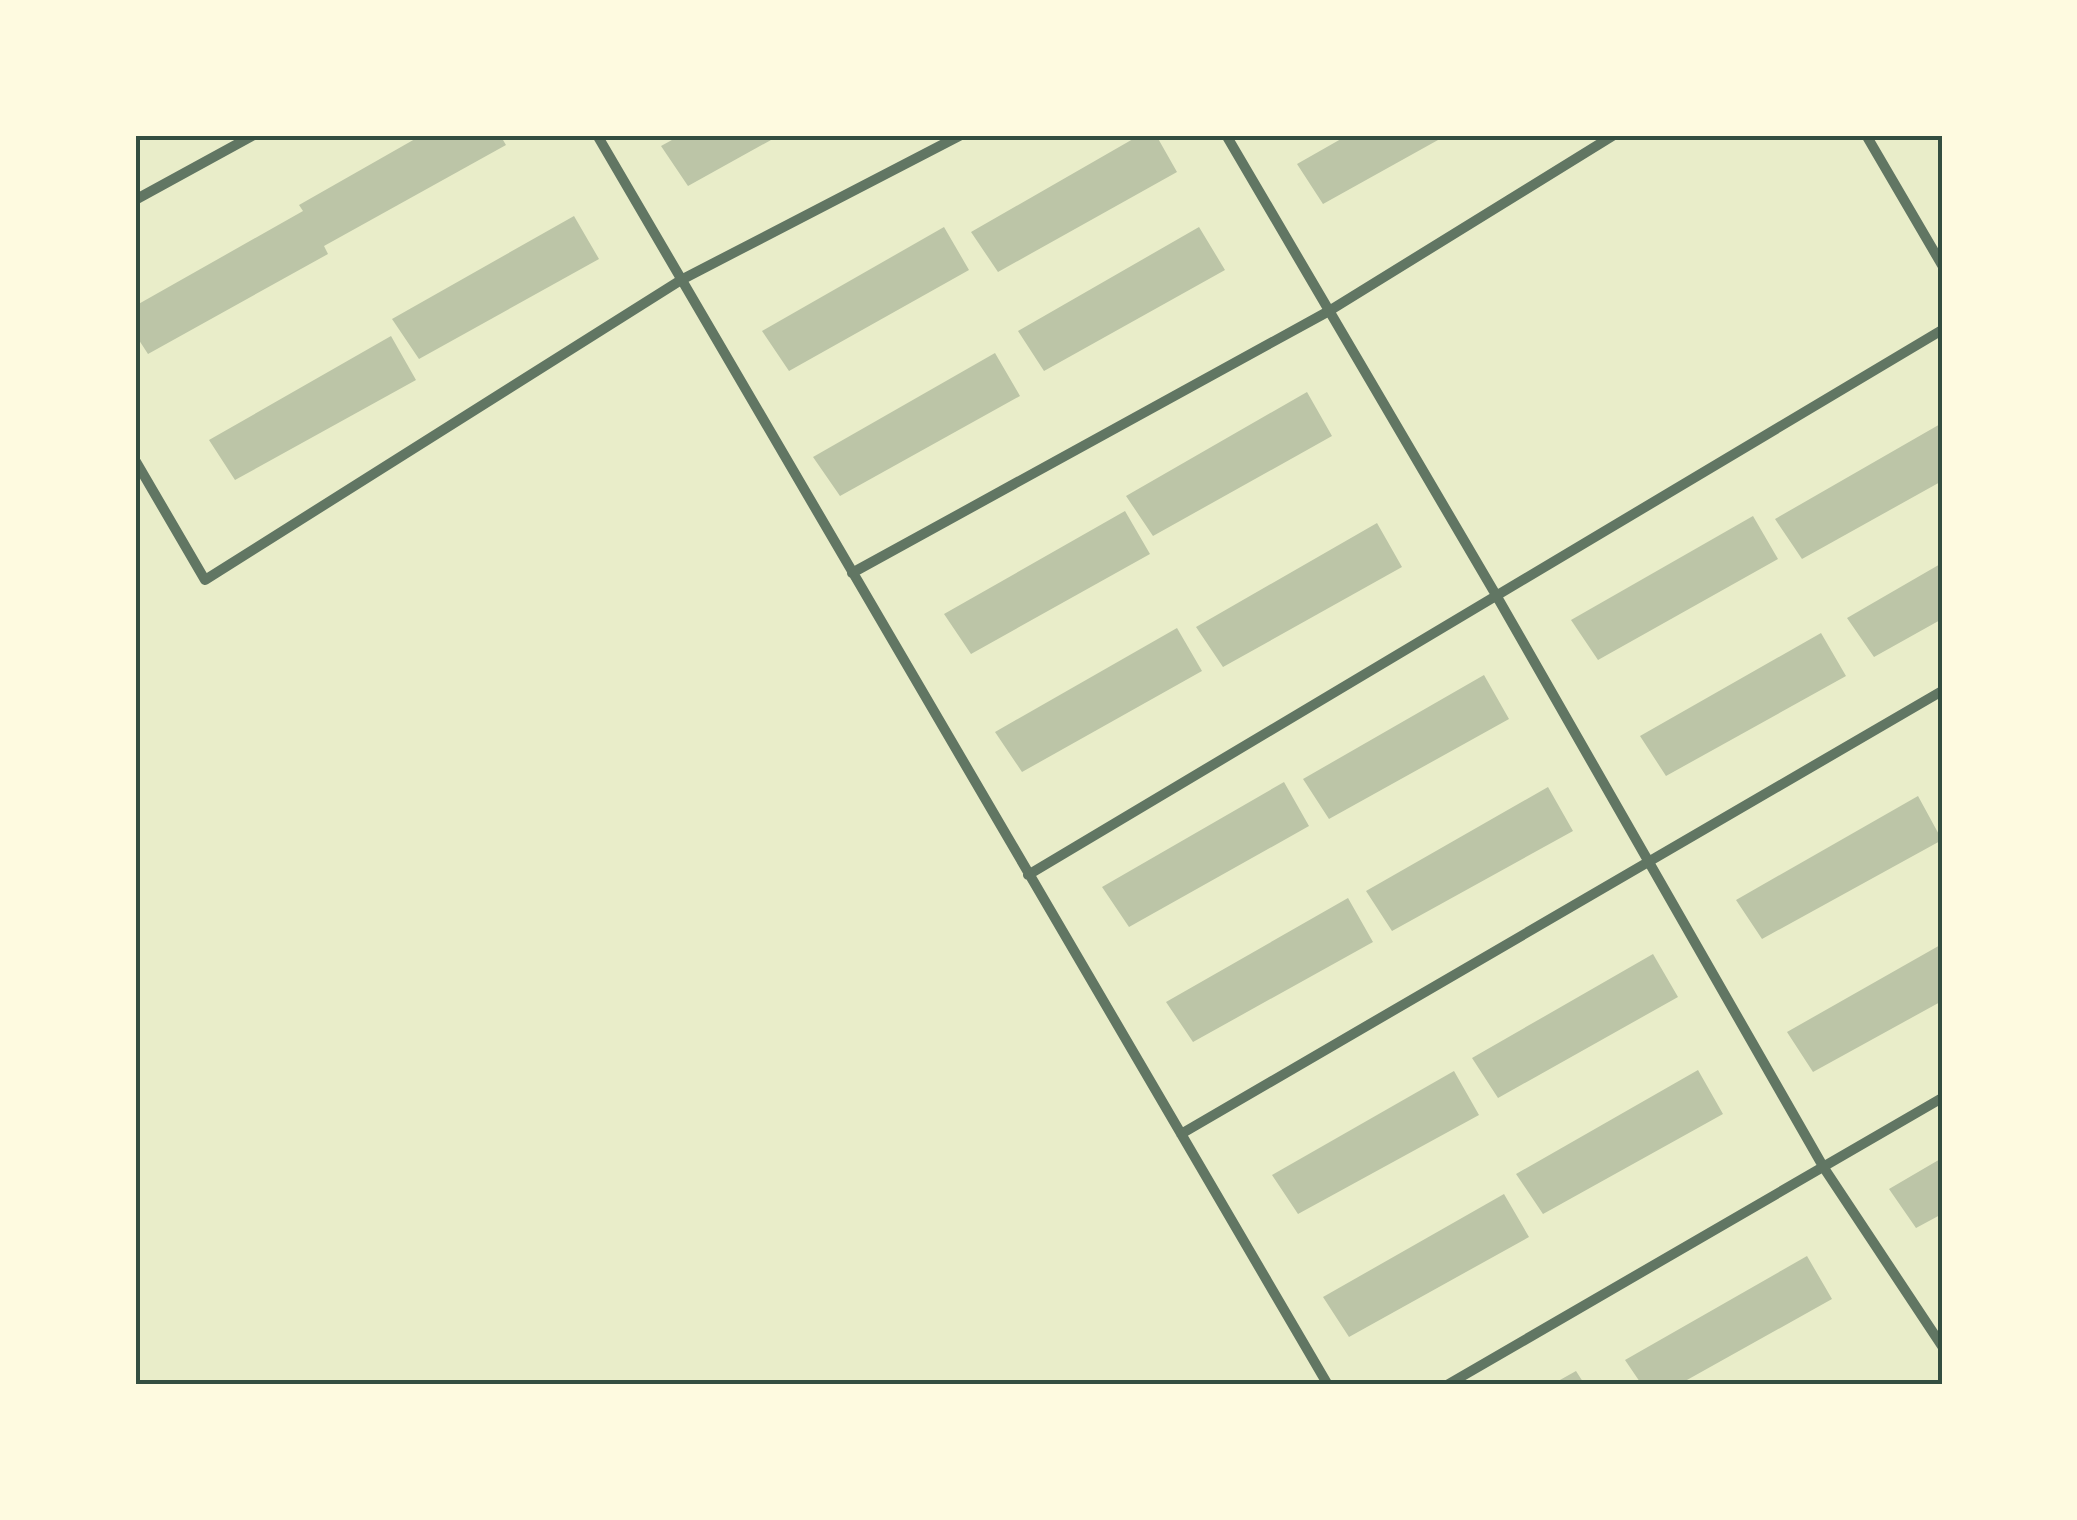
<svg xmlns="http://www.w3.org/2000/svg" width="2077" height="1520" viewBox="0 0 2077 1520" font-family="'DejaVu Sans',sans-serif">
<style>
.building{fill:#bcc5a7}
.lines{fill:none;stroke-linecap:round;stroke-linejoin:round}
.minor{stroke:#617663;stroke-width:10}
.neatline{fill:none;stroke:#344e41;stroke-width:4}
</style>
<rect width="100%" height="100%" fill="#e9edc9"/>
<!-- building -->
<path class="building" d="M 422,135 L 500,135 L 506,145 L 324,246 L 328,254 L 148,354 L 135,334 L 135,306 L 303,211 L 299,205 Z
M 681,135 L 780,135 L 688,186 L 661,146 Z
M 1140,135 L 1156,135 L 1177,172 L 998,272 L 971,232 Z
M 1348,135 L 1447,135 L 1323,204 L 1297,164 Z
M 574,216 L 599,259 L 419,359 L 392,319 Z
M 944,227 L 969,270 L 789,371 L 762,331 Z
M 1199,227 L 1225,270 L 1044,371 L 1018,331 Z
M 391,336 L 416,380 L 235,480 L 209,440 Z
M 995,353 L 1020,396 L 840,496 L 813,457 Z
M 1307,392 L 1332,436 L 1153,536 L 1126,496 Z
M 1942,423 L 1942,481 L 1802,559 L 1775,519 Z
M 1125,511 L 1150,554 L 971,654 L 944,614 Z
M 1753,516 L 1778,559 L 1598,660 L 1571,620 Z
M 1377,523 L 1402,567 L 1223,667 L 1196,627 Z
M 1942,563 L 1942,619 L 1874,657 L 1847,618 Z
M 1177,628 L 1202,671 L 1022,772 L 995,732 Z
M 1821,633 L 1846,676 L 1666,776 L 1640,736 Z
M 1484,675 L 1509,719 L 1329,819 L 1303,779 Z
M 1284,782 L 1309,826 L 1129,927 L 1102,887 Z
M 1548,787 L 1573,831 L 1392,931 L 1366,891 Z
M 1918,796 L 1942,840 L 1762,939 L 1736,900 Z
M 1348,898 L 1373,942 L 1193,1042 L 1166,1002 Z
M 1942,944 L 1942,1001 L 1813,1072 L 1787,1032 Z
M 1653,954 L 1678,997 L 1498,1098 L 1472,1058 Z
M 1698,1070 L 1723,1114 L 1543,1214 L 1516,1174 Z
M 1454,1071 L 1479,1115 L 1298,1214 L 1272,1175 Z
M 1942,1158 L 1942,1214 L 1916,1228 L 1889,1189 Z
M 1504,1194 L 1529,1237 L 1349,1337 L 1323,1297 Z
M 1807,1256 L 1832,1299 L 1678,1385 L 1642,1385 L 1625,1360 Z
M 1576,1371 L 1585,1385 L 1551,1385 Z"/>
<g class="lines">
<!-- minor -->
<path class="minor" d="M 597,135 L 1328,1385
M 1226,135 L 1496,595 L 1824,1168 L 1942,1346
M 1866,135 L 1942,265
M 135,200 L 254,135
M 135,460 L 205,580 L 681,280 L 961,135
M 852,573 L 1329,311 L 1614,135
M 1028,875 L 1942,330
M 1181,1134 L 1942,691
M 1447,1385 L 1942,1098"/>
</g>
<!-- border -->
<rect width="2077" height="1520" fill="none" stroke="#fefae0" stroke-width="275"/>
<rect x="138" y="138" width="1802" height="1244" class="neatline"/>
</svg>
